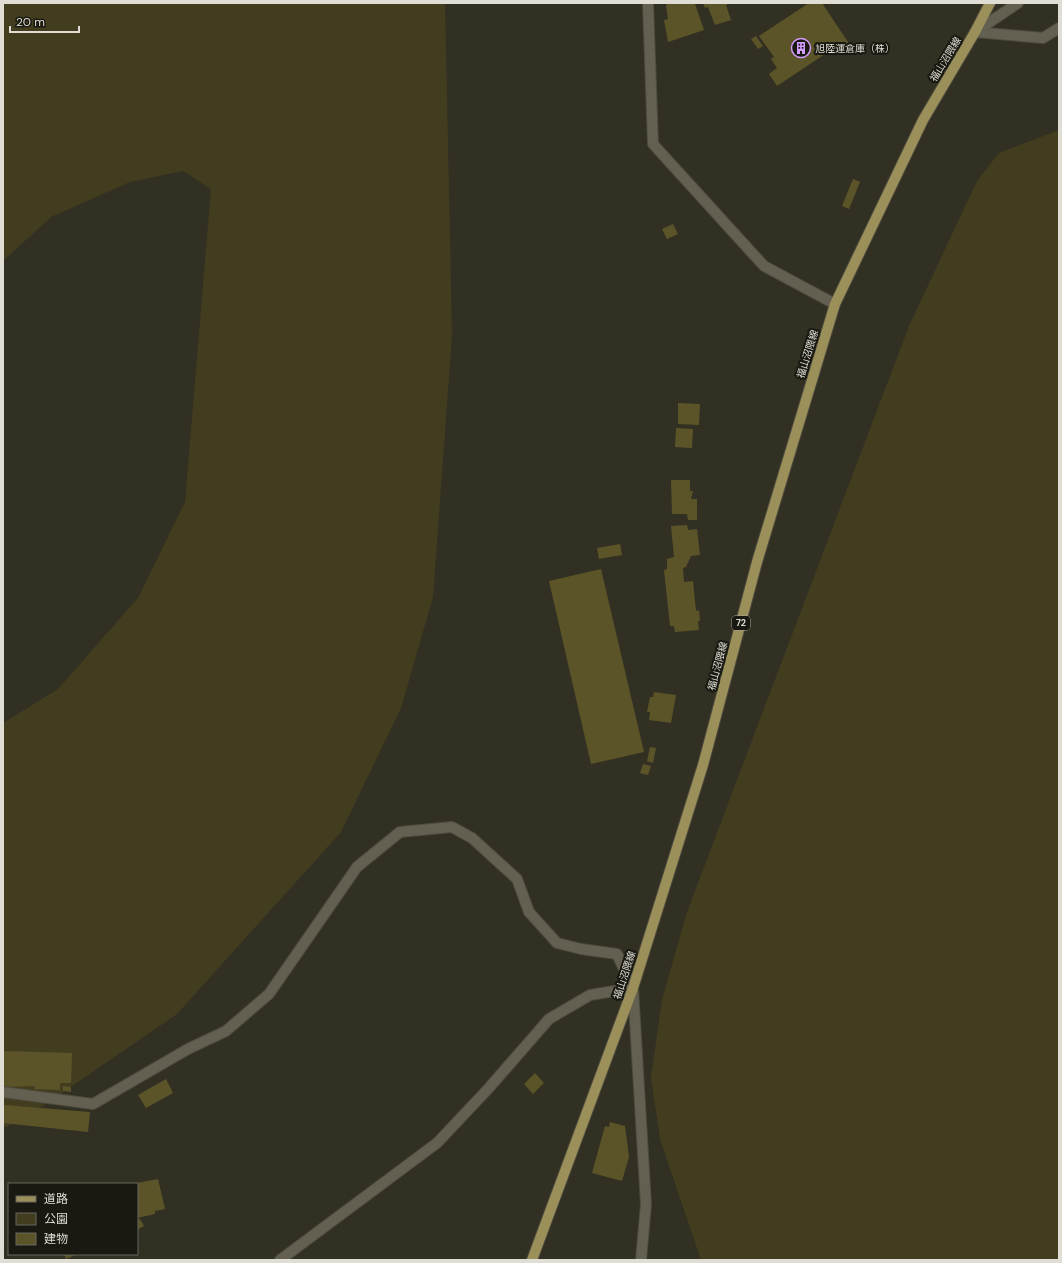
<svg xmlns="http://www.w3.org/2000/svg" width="1062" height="1263" viewBox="0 0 1062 1263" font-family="'DM Sans','Noto Sans JP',sans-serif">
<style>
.green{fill:#433d20}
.building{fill:#5c5429}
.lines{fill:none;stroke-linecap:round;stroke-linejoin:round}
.service-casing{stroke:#4d4b3f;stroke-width:12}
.minor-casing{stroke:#4d4b3f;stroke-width:12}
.primary-casing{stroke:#4d4b3f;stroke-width:12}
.service{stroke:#636051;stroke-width:10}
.minor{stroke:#636051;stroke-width:10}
.primary{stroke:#9b9059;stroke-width:10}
.labels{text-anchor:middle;stroke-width:4;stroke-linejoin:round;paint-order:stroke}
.shield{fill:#191811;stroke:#a4a29a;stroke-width:1}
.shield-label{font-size:9px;font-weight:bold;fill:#dfddd4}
.poi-label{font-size:10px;fill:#dfddd4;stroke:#191811;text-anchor:start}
.street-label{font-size:10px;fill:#dfddd4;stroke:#191811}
</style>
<rect width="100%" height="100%" fill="#323022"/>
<!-- green -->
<path class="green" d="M 3,3 L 445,3 L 452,335 L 433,597 L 401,708 L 341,832 L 177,1014 L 21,1121 L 3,1128 L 3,723 L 58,689 L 138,598 L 185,502 L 211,189 L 183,171 L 130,182 L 51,217 L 3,261 Z
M 1059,130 L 1059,1260 L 701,1260 L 660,1139 L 651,1078 L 662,1000 L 687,912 L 909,326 L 977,181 L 999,153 Z"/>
<!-- building -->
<path class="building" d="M 668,3 L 698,3 L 695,4 L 704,30 L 668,42 L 664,20 L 668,19 L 666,6 Z
M 703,3 L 731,3 L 726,5 L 731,20 L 715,25 L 708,7 L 705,8 Z
M 809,3 L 822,3 L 854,51 L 848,55 L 840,44 L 777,86 L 769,74 L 777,68 L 771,59 L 774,57 L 759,36 Z
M 756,36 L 763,46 L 758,49 L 751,39 Z
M 853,179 L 860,182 L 849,209 L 842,206 Z
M 673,224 L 678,234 L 667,239 L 662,229 Z
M 678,403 L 700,404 L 699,425 L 678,424 Z
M 676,428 L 693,429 L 692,448 L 675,447 Z
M 671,480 L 690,480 L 690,491 L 693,491 L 691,499 L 697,499 L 697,520 L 688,520 L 687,514 L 672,514 Z
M 687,525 L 688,530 L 697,529 L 700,555 L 691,556 L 686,567 L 683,568 L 684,582 L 693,581 L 696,611 L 699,610 L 700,621 L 698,621 L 699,630 L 675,632 L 674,626 L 670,626 L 664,570 L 667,569 L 667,559 L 674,557 L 671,526 Z
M 620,544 L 622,555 L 599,559 L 597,548 Z
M 601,569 L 644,752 L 591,764 L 549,581 Z
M 654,692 L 676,695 L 671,723 L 649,720 L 650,712 L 647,712 L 650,697 L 653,697 Z
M 650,747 L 656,748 L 653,763 L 647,761 Z
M 643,764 L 651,766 L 648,775 L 640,773 Z
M 3,1051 L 72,1053 L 71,1083 L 60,1083 L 60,1090 L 34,1089 L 35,1086 L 3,1087 Z
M 535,1073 L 544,1083 L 533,1094 L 524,1084 Z
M 166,1079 L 173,1093 L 146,1108 L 138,1095 Z
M 63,1086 L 71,1087 L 71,1092 L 63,1091 Z
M 4,1105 L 90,1112 L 88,1132 L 3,1123 Z
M 610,1122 L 625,1126 L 629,1157 L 622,1181 L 592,1173 L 605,1126 L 609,1127 Z
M 158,1179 L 165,1209 L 155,1211 L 155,1214 L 137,1218 L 137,1183 Z
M 140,1219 L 144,1226 L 137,1230 L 137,1220 Z
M 64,1254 L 78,1254 L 66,1259 Z"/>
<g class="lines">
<defs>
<path id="service" d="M 975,32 L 1043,38 L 1059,28
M 3,1092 L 93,1104 L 188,1049 L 226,1031 L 269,994 L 357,867 L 400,832 L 452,827 L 472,838 L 517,879 L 529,912 L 557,943 L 581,949 L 617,954 L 633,988"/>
<path id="minor" d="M 648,3 L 653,144 L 764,266 L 835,304
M 975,32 L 1018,3
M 280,1260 L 437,1143 L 488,1089 L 549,1019 L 590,995 L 633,988 L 646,1204 L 641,1260"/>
<path id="primary" d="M 532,1260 L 633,988 L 703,765 L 757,562 L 835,304 L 923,120 L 975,32 L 990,3"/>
</defs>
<!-- service casing -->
<use href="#service" class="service-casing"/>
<!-- minor casing -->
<use href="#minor" class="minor-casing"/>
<!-- primary casing -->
<use href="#primary" class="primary-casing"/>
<!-- service -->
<use href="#service" class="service"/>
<!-- minor -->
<use href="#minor" class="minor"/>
<!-- primary -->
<use href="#primary" class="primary"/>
</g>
<!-- icons -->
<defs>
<symbol id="building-ring" viewBox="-11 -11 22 22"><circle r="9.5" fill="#191811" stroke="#d29cfd" stroke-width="1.5"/><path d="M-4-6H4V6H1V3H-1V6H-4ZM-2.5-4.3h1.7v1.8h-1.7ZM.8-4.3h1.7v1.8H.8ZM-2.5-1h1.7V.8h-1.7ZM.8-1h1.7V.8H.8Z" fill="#d29cfd"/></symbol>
</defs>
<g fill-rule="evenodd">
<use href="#building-ring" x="790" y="37" width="22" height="22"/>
</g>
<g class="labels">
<!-- shield labels -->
<rect class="shield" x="732" y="616" width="18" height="14" rx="3"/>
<g class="shield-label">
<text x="741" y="626">72</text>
</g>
<!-- poi labels -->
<g class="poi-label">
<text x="815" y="52">旭陸運倉庫（株）</text>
</g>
<!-- street labels -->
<g class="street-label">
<text transform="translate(945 59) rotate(-59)" y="4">福山沼隈線</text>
<text transform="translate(807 354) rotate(-73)" y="4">福山沼隈線</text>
<text transform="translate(717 666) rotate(-75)" y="4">福山沼隈線</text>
<text transform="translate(624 975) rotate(-72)" y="4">福山沼隈線</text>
</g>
</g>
<!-- border -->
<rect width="1062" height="1263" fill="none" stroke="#dfddd4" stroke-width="8"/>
<!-- legend -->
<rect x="8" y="1183" width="130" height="72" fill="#191811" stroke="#68675f"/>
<rect x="16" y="1196" width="20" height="6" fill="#9b9059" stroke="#68675f"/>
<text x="44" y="1203" font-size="12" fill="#dfddd4">道路</text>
<rect x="16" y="1213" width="20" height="12" fill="#433d20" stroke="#68675f"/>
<text x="44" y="1223" font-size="12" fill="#dfddd4">公園</text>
<rect x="16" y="1233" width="20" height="12" fill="#5c5429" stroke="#68675f"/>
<text x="44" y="1243" font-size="12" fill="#dfddd4">建物</text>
<!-- scale -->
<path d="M10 26v6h69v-6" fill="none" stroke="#dfddd4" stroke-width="2"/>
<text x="16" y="26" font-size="12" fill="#dfddd4" stroke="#191811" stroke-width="3" paint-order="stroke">20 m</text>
</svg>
